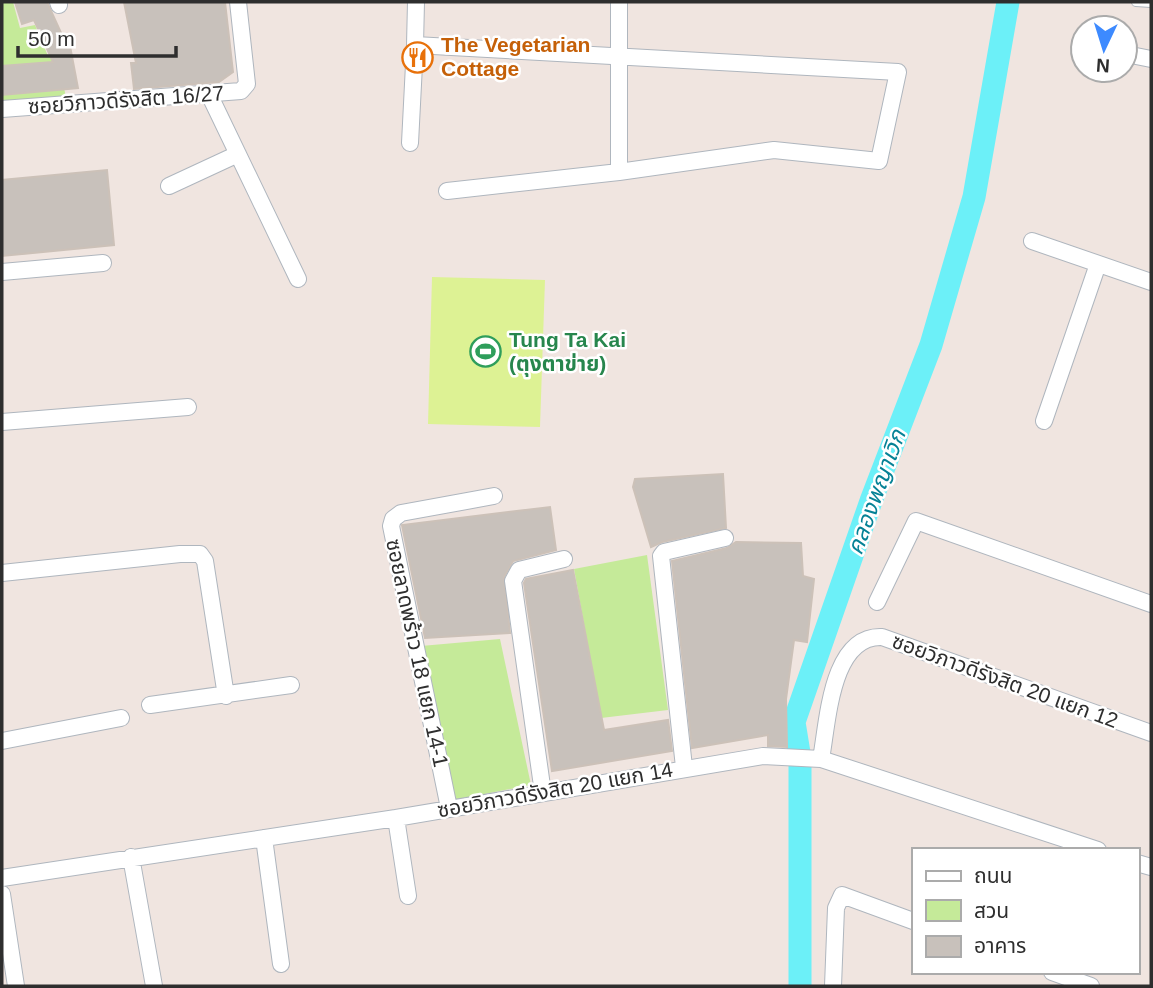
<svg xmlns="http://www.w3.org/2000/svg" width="1153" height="988" viewBox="0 0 1153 988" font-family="Helvetica,'Noto Sans Thai',sans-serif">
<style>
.green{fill:#c5ea99}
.pitch{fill:#ddf294}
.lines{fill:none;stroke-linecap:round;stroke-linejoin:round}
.canal{stroke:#6cf0f8;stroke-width:23}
.building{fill:#c8c1bb;stroke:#ccc1b8;stroke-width:2}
.lane-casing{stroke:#afb6be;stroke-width:10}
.street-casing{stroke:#afb6be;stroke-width:18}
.lane{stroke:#fff;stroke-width:8}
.street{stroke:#fff;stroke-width:16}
.labels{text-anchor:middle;stroke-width:5;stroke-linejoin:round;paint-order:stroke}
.food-label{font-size:21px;font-weight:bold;fill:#c56008;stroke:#fff;text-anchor:start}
.street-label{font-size:21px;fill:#2e2e2e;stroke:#fff}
.leisure-label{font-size:21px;font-weight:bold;fill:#27864d;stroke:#fff;text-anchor:start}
.water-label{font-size:23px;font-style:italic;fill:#058296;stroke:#fff}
</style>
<rect width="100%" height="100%" fill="#f0e5e0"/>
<!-- green -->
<path class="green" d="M 2,2 L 13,2 L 20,28 L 35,25 L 48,56 L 56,52 L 66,97 L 2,102 Z
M 647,555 L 668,710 L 601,718 L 574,569 Z
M 500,639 L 531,785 L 454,800 L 421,646 Z"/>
<!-- pitch -->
<path class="pitch" d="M 432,277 L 545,280 L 540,427 L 428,424 Z"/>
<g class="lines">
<!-- canal -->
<path class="canal" d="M 800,986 L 800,759 L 794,722 L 871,501 L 931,345 L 974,197 L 1008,2"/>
</g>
<!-- building -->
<path class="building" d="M 15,2 L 47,2 L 67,46 L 70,46 L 78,88 L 2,95 L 2,66 L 53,62 L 34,20 L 22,24 Z
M 124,2 L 225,2 L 233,72 L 219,82 L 134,89 L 131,63 L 136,63 Z
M 107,170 L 114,245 L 2,256 L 2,180 Z
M 723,474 L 726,528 L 662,542 L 651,547 L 633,487 L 635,479 Z
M 550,507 L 556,550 L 513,561 L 504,577 L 510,633 L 425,638 L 402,525 Z
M 736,542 L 801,543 L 803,576 L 814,579 L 807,642 L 794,640 L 786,699 L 787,747 L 768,746 L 768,735 L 692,748 L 672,561 L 727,548 Z
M 573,570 L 604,730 L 668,720 L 672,751 L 552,771 L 524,583 L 526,579 Z"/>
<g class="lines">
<defs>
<path id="lane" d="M 1136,2 L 1151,3"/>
<path id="street" d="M 58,2 L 59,5
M 619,2 L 619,172
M 415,45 L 416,2
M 1126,54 L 1151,59
M 209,94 L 298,279
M 2,109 L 241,91 L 247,84 L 238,2
M 410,143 L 415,45 L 898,72 L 879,161 L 774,150 L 619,172 L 447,191
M 169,186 L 238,154
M 1032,241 L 1151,282
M 2,272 L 103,263
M 1044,421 L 1098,264
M 2,422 L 188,407
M 2,573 L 180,554 L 200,554 L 205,561 L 226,696
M 877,602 L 916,521 L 1151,604
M 150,705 L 291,685
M 2,741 L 121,718
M 821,759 C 828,721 831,635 882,637 L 1151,733
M 684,767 L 661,556 L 664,552 L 725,538
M 543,793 L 513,581 L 519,570 L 564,559
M 449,808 L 391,526 L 393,519 L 401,513 L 494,496
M 396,818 L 408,896
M 264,838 L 281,964
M 131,857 L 154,986
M 1137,863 L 1151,867
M 2,878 L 396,818 L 763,756 L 821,759 L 1098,850
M 2,894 L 16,986
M 1052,972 L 1091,986
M 833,986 L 836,908 L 842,895 L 913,921"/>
</defs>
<!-- lane casing -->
<use href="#lane" class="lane-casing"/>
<!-- street casing -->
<use href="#street" class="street-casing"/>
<!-- lane -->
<use href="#lane" class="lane"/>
<!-- street -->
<use href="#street" class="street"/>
</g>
<!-- icons -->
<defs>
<symbol id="restaurant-ring" viewBox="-11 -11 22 22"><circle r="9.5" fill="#fff" stroke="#e8710a" stroke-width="1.5"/><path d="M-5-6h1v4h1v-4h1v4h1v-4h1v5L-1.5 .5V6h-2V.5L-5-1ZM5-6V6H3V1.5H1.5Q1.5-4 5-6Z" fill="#e8710a"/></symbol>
<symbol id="stadium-ring" viewBox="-11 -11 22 22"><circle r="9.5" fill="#fff" stroke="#2e9e5b" stroke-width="1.5"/><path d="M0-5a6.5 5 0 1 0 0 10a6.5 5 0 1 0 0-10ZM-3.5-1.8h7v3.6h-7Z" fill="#2e9e5b"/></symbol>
</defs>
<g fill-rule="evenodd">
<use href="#restaurant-ring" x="400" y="40" width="35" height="35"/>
<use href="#stadium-ring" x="468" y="334" width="35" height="35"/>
</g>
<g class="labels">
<!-- food labels -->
<g class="food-label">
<text x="441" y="52">The Vegetarian<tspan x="441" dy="24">Cottage</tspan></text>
</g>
<!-- street labels -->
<g class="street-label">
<text transform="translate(126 100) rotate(-4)" y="7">ซอยวิภาวดีรังสิต 16/27</text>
<text transform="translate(417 653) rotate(78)" y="7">ซอยลาดพร้าว 18 แยก 14-1</text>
<text transform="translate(1005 681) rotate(20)" y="7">ซอยวิภาวดีรังสิต 20 แยก 12</text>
<text transform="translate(555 790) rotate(-10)" y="7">ซอยวิภาวดีรังสิต 20 แยก 14</text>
</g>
<!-- leisure labels -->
<g class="leisure-label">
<text x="509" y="347">Tung Ta Kai<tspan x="509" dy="24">(ตุงตาข่าย)</tspan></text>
</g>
<!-- water labels -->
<g class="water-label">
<text transform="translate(876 492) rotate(-70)" y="8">คลองพญาเวิก</text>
</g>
</g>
<!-- border -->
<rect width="1153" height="988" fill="none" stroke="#2e2e2e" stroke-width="7"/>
<!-- legend -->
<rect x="912" y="848" width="228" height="126" fill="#ffffff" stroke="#ababab" stroke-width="2"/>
<rect x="926" y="871" width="35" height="10" fill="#ffffff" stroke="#ababab" stroke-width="2"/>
<text x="974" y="883" font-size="21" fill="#2e2e2e">ถนน</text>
<rect x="926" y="900" width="35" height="21" fill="#c5ea99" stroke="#ababab" stroke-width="2"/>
<text x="974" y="918" font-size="21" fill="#2e2e2e">สวน</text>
<rect x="926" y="936" width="35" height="21" fill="#c8c1bb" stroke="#ababab" stroke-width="2"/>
<text x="974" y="953" font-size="21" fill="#2e2e2e">อาคาร</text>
<!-- north arrow -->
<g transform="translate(1104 49) rotate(184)"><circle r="33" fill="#ffffff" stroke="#ababab" stroke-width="2"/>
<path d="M0-5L12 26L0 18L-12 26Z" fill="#3d8aff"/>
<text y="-10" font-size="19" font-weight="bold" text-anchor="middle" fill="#2e2e2e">N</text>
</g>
<!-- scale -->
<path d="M18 46v10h158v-10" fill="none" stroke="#2e2e2e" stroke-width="3.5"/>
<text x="28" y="46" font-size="21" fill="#2e2e2e" stroke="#ffffff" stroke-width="5" paint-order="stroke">50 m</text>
</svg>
